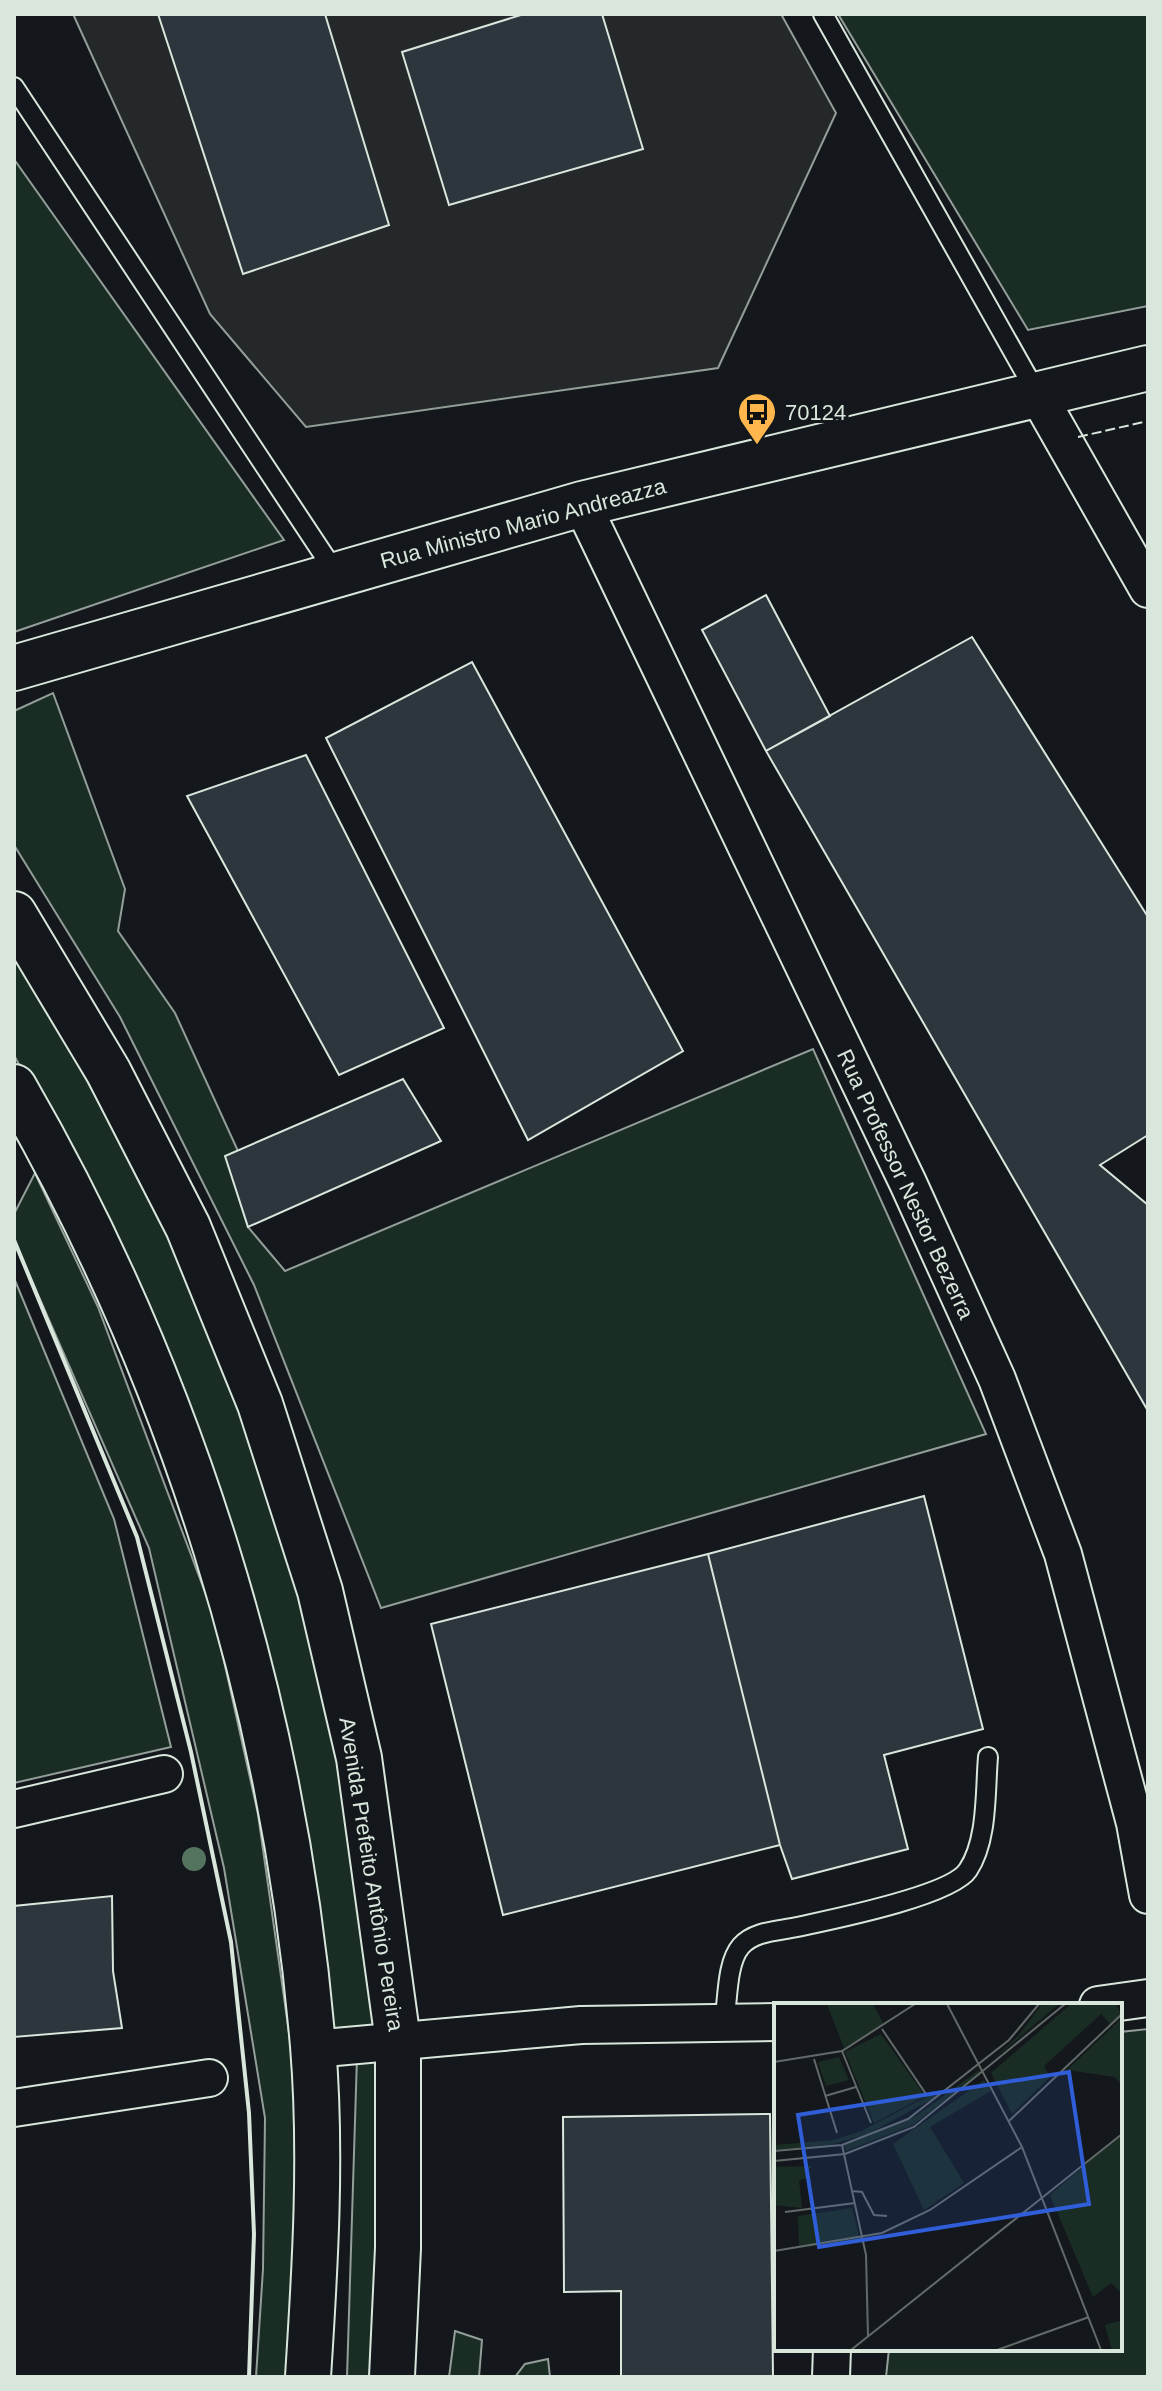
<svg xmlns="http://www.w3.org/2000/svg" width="1162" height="2391" viewBox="0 0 1162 2391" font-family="Arial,sans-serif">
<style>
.green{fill:#1a2d24;stroke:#939e99;stroke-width:2}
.parking{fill:#24282b;stroke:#939e99;stroke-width:2}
.building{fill:#2c363c;stroke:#d8e6dc;stroke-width:2}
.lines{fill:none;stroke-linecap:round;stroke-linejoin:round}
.service-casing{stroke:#d8e6dc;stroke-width:22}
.minor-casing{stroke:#d8e6dc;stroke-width:40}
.tertiary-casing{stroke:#d8e6dc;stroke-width:48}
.service{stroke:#14181c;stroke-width:18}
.minor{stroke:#14181c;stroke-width:36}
.tertiary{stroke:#14181c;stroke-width:44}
.fence{stroke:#d8e6dc;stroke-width:2;stroke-dasharray:10 4;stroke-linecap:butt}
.wall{stroke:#d8e6dc;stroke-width:4}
.tree{fill:#55745f}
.labels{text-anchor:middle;stroke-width:6;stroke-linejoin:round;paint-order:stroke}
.poi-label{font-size:22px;fill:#d8e6dc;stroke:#14181c;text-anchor:start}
.street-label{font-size:22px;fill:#d8e6dc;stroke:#14181c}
.inset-road{fill:none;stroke:#626a69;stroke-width:2}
.view{fill:#305dd8;fill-opacity:0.15;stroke:#305dd8;stroke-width:4}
.inset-edge{fill:none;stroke:#d8e6dc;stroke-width:4}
</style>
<rect width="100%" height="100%" fill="#14181c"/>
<!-- green -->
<path class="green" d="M 838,14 L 1148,14 L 1148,306 L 1028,330 Z
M 16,162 L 284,540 L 14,632 L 14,163 Z
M 53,693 L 125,889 L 118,931 L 175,1013 L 238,1151 L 226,1156 L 248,1227 L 285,1271 L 813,1049 L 986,1434 L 381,1608 L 254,1285 L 120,1017 L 14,845 L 14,711 Z
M 14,948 L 149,1193 L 243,1410 L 309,1612 L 352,1800 L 376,2026 L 323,2032 L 280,1754 L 89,1200 L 14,1055 Z
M 35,1173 L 98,1307 L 214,1616 L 258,1814 L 293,2061 L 301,2159 L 295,2377 L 256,2377 L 263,2269 L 265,2118 L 224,1868 L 149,1548 L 14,1240 L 14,1214 Z
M 14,1278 L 114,1519 L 171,1747 L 14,1783 Z
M 1148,2029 L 1148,2377 L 886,2377 L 889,2349 L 1120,2349 L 1120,2032 Z
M 384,2054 L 391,2377 L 347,2377 L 357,2057 Z
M 455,2331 L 482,2340 L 479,2377 L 449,2377 Z
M 548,2359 L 550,2377 L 515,2377 L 525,2364 Z"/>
<!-- parking -->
<path class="parking" d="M 73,14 L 781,14 L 836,113 L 718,368 L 306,427 L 210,314 Z"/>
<!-- building -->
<path class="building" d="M 158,14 L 325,14 L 389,225 L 243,274 Z
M 524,14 L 602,14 L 643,149 L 449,205 L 402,52 Z
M 766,595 L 830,716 L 766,751 L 702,630 Z
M 972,637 L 1148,917 L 1148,1135 L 1100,1165 L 1148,1205 L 1148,1411 L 766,751 Z
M 472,662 L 683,1051 L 528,1140 L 326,738 Z
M 306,755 L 444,1028 L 339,1075 L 187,796 Z
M 403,1079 L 441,1141 L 248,1227 L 225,1156 Z
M 924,1496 L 983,1729 L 884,1755 L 908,1849 L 792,1879 L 780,1845 L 708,1554 Z
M 708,1554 L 780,1845 L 503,1915 L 431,1624 Z
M 112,1896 L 113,1971 L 122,2028 L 14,2037 L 14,1906 Z
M 770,2114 L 773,2377 L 621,2377 L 621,2291 L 564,2292 L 563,2117 Z"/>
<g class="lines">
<defs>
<path id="service" d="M 823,14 L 1036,392
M 14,87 L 337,575
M 724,2023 C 728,2002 726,1963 741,1946 C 754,1931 778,1931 797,1927 C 829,1920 951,1896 968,1870 C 988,1840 985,1792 988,1757"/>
<path id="minor" d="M 1036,392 L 1148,589
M 582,504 L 908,1183 L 997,1379 L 1063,1554 L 1135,1823 L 1148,1895
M 14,1809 L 164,1774
M 1098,2005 L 1148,1998
M 313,2049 L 581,2025 L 776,2022
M 14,2108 L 209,2078
M 831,2377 L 832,2349"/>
<path id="tertiary" d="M 14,668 L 582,504 L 1148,368
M 14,914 L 108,1071 L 188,1227 L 260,1404 L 320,1591 L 359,1758 L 398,2041 L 398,2248 L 392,2377
M 14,1087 C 183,1379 285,1710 313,2046 C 322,2154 315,2269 308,2377"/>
</defs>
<!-- service casing -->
<use href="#service" class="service-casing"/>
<!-- minor casing -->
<use href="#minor" class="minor-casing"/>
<!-- tertiary casing -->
<use href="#tertiary" class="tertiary-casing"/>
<!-- service -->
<use href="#service" class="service"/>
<!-- minor -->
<use href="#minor" class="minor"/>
<!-- tertiary -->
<use href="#tertiary" class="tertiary"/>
<!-- fence -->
<path class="fence" d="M 1078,437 L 1148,421"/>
<!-- wall -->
<path class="wall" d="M 14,1240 L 137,1537 L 191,1752 L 231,1942 L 249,2113 L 254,2234 L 249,2377"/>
</g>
<!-- trees -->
<circle class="tree" cx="194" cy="1859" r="12"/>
<!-- icons -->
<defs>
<symbol id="bus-pin" viewBox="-11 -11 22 30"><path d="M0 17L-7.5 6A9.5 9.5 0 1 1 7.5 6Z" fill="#ffb74d" stroke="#14181c"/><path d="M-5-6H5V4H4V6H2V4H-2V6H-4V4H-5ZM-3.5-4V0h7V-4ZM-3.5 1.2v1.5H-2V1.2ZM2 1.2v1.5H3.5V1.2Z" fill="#111"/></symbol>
</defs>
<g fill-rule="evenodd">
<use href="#bus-pin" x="735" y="390" width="44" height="60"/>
</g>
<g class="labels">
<!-- poi labels -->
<g class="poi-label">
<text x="785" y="420">70124</text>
</g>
<!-- street labels -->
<g class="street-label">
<text transform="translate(523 523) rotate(-15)" y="8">Rua Ministro Mario Andreazza</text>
<text transform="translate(906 1184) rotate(65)" y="8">Rua Professor Nestor Bezerra</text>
<text transform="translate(372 1874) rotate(81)" y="8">Avenida Prefeito Antônio Pereira</text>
</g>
</g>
<!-- overview -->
<g transform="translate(774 2003)">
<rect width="348" height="348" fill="#14181c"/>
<path d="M 53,1 L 99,1 L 110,22 L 70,45 ZM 268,1 L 285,1 L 214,61 L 245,32 ZM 297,1 L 342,1 L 348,13 L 337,22 L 327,11 L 270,63 L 276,74 L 238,111 L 217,70 ZM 348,15 L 348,83 L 341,74 L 293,67 ZM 107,31 L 151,93 L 100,120 L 71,49 ZM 65,54 L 75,77 L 52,83 L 44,59 ZM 205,67 L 207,70 L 139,122 L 72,148 L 70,142 L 142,113 ZM 210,77 L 217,88 L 156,124 L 190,180 L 150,207 L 119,141 ZM 156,92 L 162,94 L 94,131 L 55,142 L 0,147 L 0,142 L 60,137 L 87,128 ZM 348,131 L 348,290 L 337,280 L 319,294 L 276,192 ZM 39,163 L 33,167 L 37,174 L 25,177 L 28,205 L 0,202 L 0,164 ZM 78,205 L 86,237 L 25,245 L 24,213 ZM 348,317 L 348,347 L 338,347 L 331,322 Z" fill="#1a2d24"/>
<path class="inset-road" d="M 173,1 L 248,144 L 327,347M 108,26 L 152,91M 68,48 L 97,120M 40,56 L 63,130M 0,59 L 68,48 L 141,1M 51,93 L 82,84M 235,118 L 348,11M 68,142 L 92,252 L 94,333M 0,148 L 68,142 L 134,116 L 235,37 L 265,1M 0,158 L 71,151 L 140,124 L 291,1M 78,188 L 88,189 L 100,212 L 113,213M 11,209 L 81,200M 0,248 L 108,230 L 156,207 L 248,144M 77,347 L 348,131M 223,347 L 315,314"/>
<path class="view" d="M 295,69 L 315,201 L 45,244 L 24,112 Z"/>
<rect width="348" height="348" class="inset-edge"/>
</g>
<!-- border -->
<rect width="1162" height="2391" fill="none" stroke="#d8e6dc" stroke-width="32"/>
</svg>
